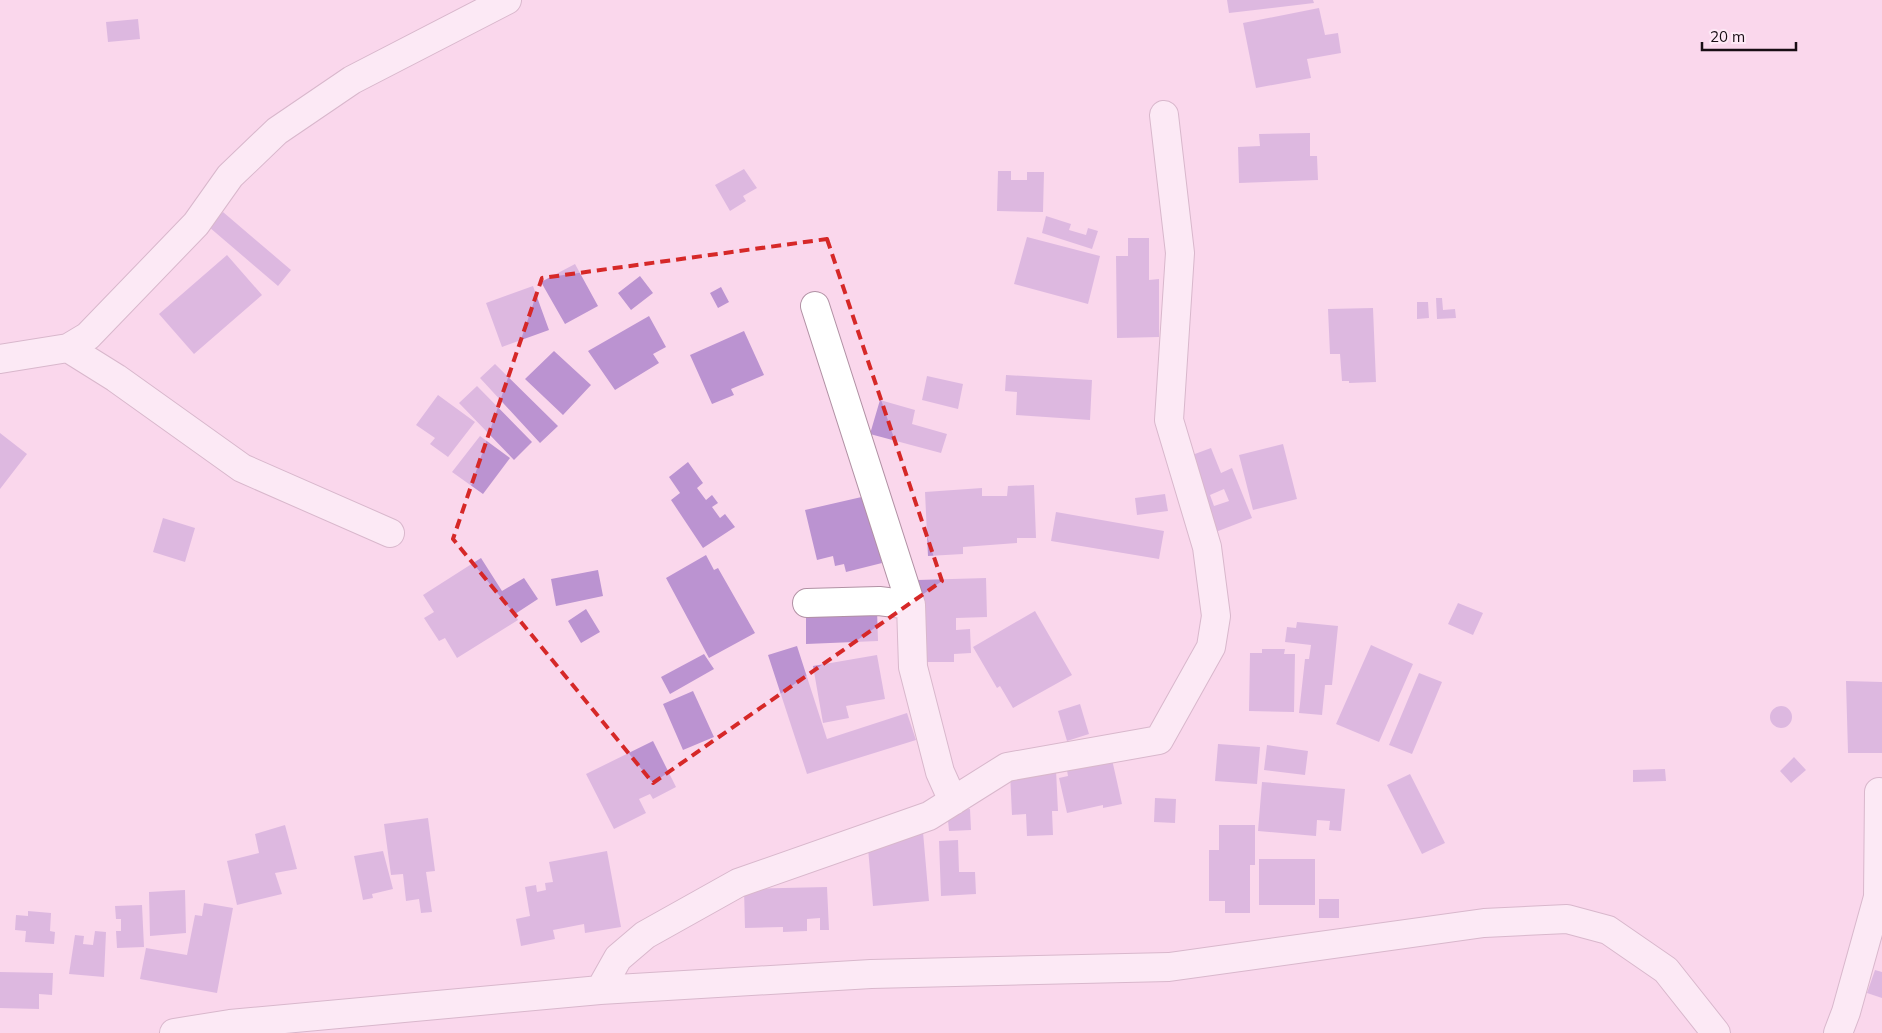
<svg xmlns="http://www.w3.org/2000/svg" width="1882" height="1033" viewBox="0 0 1882 1033" font-family="Mulish,sans-serif">
<style>
.building{fill:#bb93d1;fill-rule:evenodd}
.lines{fill:none;stroke-linecap:round;stroke-linejoin:round}
.minor-casing{stroke:#b191a4;stroke-width:30}
.minor{stroke:#fff;stroke-width:28}
.marked{fill:none;stroke:#d62828;stroke-width:4;stroke-dasharray:10 6;stroke-linejoin:round}
</style>
<rect width="100%" height="100%" fill="#fad7ec"/>
<!-- building -->
<path class="building" d="M 1227,0 L 1313,0 L 1314,3 L 1229,13 Z
M 1319,8 L 1325,35 L 1338,33 L 1341,53 L 1307,59 L 1311,78 L 1256,88 L 1243,23 Z
M 138,19 L 140,39 L 108,42 L 106,22 Z
M 1310,133 L 1310,156 L 1317,156 L 1318,180 L 1239,183 L 1238,147 L 1260,146 L 1259,134 Z
M 744,169 L 757,188 L 743,196 L 746,201 L 730,211 L 715,185 Z
M 998,171 L 1011,171 L 1011,180 L 1027,180 L 1027,172 L 1044,172 L 1043,212 L 997,211 Z
M 223,212 L 291,270 L 278,286 L 209,227 Z
M 1046,216 L 1071,224 L 1069,230 L 1086,235 L 1088,228 L 1098,231 L 1092,249 L 1042,233 Z
M 1027,237 L 1100,256 L 1088,304 L 1014,284 Z
M 1128,238 L 1149,238 L 1149,280 L 1159,279 L 1159,337 L 1117,338 L 1116,256 L 1128,256 Z
M 227,255 L 262,295 L 194,354 L 159,314 Z
M 575,264 L 598,306 L 565,324 L 541,282 Z
M 640,276 L 653,293 L 631,310 L 618,293 Z
M 533,286 L 549,330 L 502,347 L 486,303 Z
M 721,287 L 729,302 L 718,308 L 710,293 Z
M 1436,298 L 1442,298 L 1443,310 L 1455,309 L 1456,318 L 1437,319 Z
M 1417,302 L 1428,302 L 1429,318 L 1417,319 Z
M 1373,308 L 1376,382 L 1349,383 L 1349,381 L 1342,381 L 1340,354 L 1330,354 L 1328,309 Z
M 649,316 L 666,347 L 653,354 L 659,363 L 615,390 L 588,351 Z
M 744,331 L 764,375 L 731,389 L 734,395 L 712,404 L 690,355 Z
M 554,351 L 591,385 L 563,415 L 525,379 Z
M 495,364 L 558,426 L 540,443 L 480,378 Z
M 1006,375 L 1092,380 L 1090,420 L 1016,415 L 1017,392 L 1005,391 Z
M 927,376 L 963,384 L 958,409 L 922,400 Z
M 477,386 L 532,442 L 514,460 L 459,403 Z
M 438,395 L 475,422 L 448,457 L 430,444 L 435,438 L 416,425 Z
M 880,400 L 915,410 L 912,424 L 947,434 L 941,453 L 870,434 Z
M 0,433 L 27,454 L 0,489 Z
M 480,436 L 510,458 L 483,494 L 452,472 Z
M 1283,444 L 1297,499 L 1253,510 L 1239,455 Z
M 1211,448 L 1221,473 L 1232,468 L 1252,518 L 1213,533 L 1184,458 ZM 1224,489 L 1229,501 L 1214,506 L 1210,495 Z
M 688,462 L 703,483 L 697,488 L 706,500 L 712,495 L 718,503 L 712,507 L 720,518 L 725,514 L 735,527 L 703,548 L 671,500 L 680,493 L 669,477 Z
M 1034,485 L 1036,538 L 1017,538 L 1017,543 L 963,547 L 963,554 L 928,556 L 925,492 L 982,488 L 982,496 L 1007,496 L 1008,486 Z
M 1165,494 L 1168,511 L 1137,515 L 1135,498 Z
M 866,496 L 882,563 L 846,572 L 844,564 L 835,566 L 833,556 L 817,560 L 805,510 Z
M 1056,512 L 1164,531 L 1159,559 L 1051,541 Z
M 163,518 L 195,528 L 185,562 L 153,552 Z
M 706,555 L 714,570 L 718,568 L 755,633 L 709,658 L 666,578 Z
M 481,558 L 502,591 L 524,578 L 538,599 L 515,614 L 518,620 L 457,658 L 445,638 L 439,641 L 424,618 L 434,612 L 423,595 Z
M 598,570 L 603,596 L 556,606 L 551,579 Z
M 986,578 L 987,617 L 956,618 L 956,630 L 970,629 L 971,653 L 954,654 L 954,662 L 920,662 L 918,580 Z
M 1458,603 L 1483,613 L 1473,635 L 1448,624 Z
M 586,609 L 600,632 L 581,643 L 568,621 Z
M 877,610 L 878,641 L 806,644 L 806,613 Z
M 1035,611 L 1072,675 L 1013,708 L 1000,686 L 997,688 L 973,647 Z
M 1297,622 L 1338,626 L 1332,685 L 1325,685 L 1322,715 L 1299,713 L 1305,659 L 1309,659 L 1311,645 L 1285,642 L 1287,627 L 1296,628 Z
M 1371,645 L 1413,664 L 1379,742 L 1336,724 Z
M 797,646 L 827,739 L 907,713 L 916,740 L 807,774 L 768,655 Z
M 1262,649 L 1285,649 L 1284,654 L 1295,654 L 1294,712 L 1249,711 L 1250,653 L 1262,653 Z
M 704,654 L 714,669 L 670,694 L 661,677 Z
M 877,655 L 885,699 L 846,706 L 849,718 L 823,723 L 813,666 Z
M 1419,673 L 1442,682 L 1412,754 L 1389,745 Z
M 1846,681 L 1882,682 L 1882,753 L 1848,753 Z
M 693,691 L 714,737 L 683,750 L 663,704 Z
M 1080,704 L 1089,734 L 1067,741 L 1058,711 Z
M1770 717a11 11 0 1 1 22 0a11 11 0 1 1-22 0Z
M 653,741 L 676,787 L 653,799 L 650,794 L 639,799 L 646,813 L 614,829 L 586,774 Z
M 1218,744 L 1260,747 L 1257,784 L 1215,781 Z
M 1267,745 L 1308,751 L 1305,775 L 1264,770 Z
M 1111,755 L 1122,804 L 1103,808 L 1103,805 L 1067,813 L 1059,778 L 1068,776 L 1066,765 Z
M 1794,757 L 1806,770 L 1791,783 L 1780,771 Z
M 1665,769 L 1666,781 L 1633,782 L 1633,770 Z
M 1056,770 L 1058,811 L 1052,811 L 1053,835 L 1027,836 L 1026,814 L 1012,815 L 1010,773 Z
M 1410,774 L 1445,843 L 1422,854 L 1387,785 Z
M 1262,782 L 1345,789 L 1341,831 L 1329,830 L 1330,821 L 1317,820 L 1316,836 L 1258,831 Z
M 1155,798 L 1176,799 L 1175,823 L 1154,822 Z
M 970,809 L 971,830 L 949,831 L 947,810 Z
M 428,818 L 435,871 L 426,872 L 432,912 L 421,913 L 419,899 L 406,901 L 403,874 L 391,875 L 384,824 Z
M 285,825 L 297,869 L 275,873 L 282,894 L 237,905 L 227,861 L 259,853 L 255,834 Z
M 1219,825 L 1255,825 L 1255,865 L 1250,865 L 1250,913 L 1225,913 L 1225,901 L 1209,901 L 1209,850 L 1219,850 Z
M 923,832 L 929,901 L 873,906 L 868,848 L 887,846 L 886,835 Z
M 958,840 L 959,872 L 975,872 L 976,894 L 941,896 L 939,841 Z
M 383,851 L 393,889 L 372,894 L 373,898 L 363,900 L 354,856 Z
M 607,851 L 621,927 L 585,933 L 584,924 L 553,930 L 555,939 L 521,946 L 516,919 L 530,916 L 525,887 L 536,885 L 537,892 L 546,890 L 545,883 L 553,882 L 549,862 Z
M 1259,859 L 1315,859 L 1315,905 L 1259,905 Z
M 827,887 L 829,930 L 820,930 L 820,918 L 807,919 L 807,931 L 783,932 L 783,927 L 745,928 L 744,889 Z
M 185,890 L 186,933 L 150,936 L 149,892 Z
M 1319,899 L 1339,899 L 1339,918 L 1319,918 Z
M 204,903 L 233,908 L 217,993 L 140,979 L 146,948 L 187,955 L 195,915 L 202,916 Z
M 142,905 L 144,947 L 117,948 L 116,931 L 121,931 L 121,919 L 116,919 L 115,906 Z
M 28,911 L 51,913 L 50,931 L 55,932 L 54,944 L 25,942 L 26,931 L 15,930 L 16,915 L 28,916 Z
M 95,931 L 106,932 L 104,977 L 69,974 L 75,935 L 84,936 L 83,944 L 93,945 Z
M 1875,970 L 1882,972 L 1882,998 L 1867,993 Z
M 0,972 L 53,973 L 52,995 L 39,994 L 39,1009 L 0,1008 Z"/>
<g class="lines">
<defs>
<path id="minor" d="M 815,306 L 911,605 L 913,667 L 940,772 L 953,801
M 68,348 L 116,378 L 242,468 L 390,533
M 0,359 L 68,348 L 88,336 L 196,224 L 230,176 L 277,131 L 352,80 L 507,0
M 807,603 L 879,601 L 911,605
M 600,990 L 618,958 L 645,935 L 738,883 L 929,816 L 1007,767 L 1159,740 L 1211,647 L 1216,616 L 1207,547 L 1169,420 L 1180,253 L 1164,115
M 174,1033 L 230,1024 L 600,990 L 871,974 L 1169,967 L 1484,923 L 1567,919 L 1608,930 L 1666,970 L 1716,1033
M 1838,1033 L 1846,1012 L 1878,897 L 1879,792"/>
</defs>
<!-- minor casing -->
<use href="#minor" class="minor-casing"/>
<!-- minor -->
<use href="#minor" class="minor"/>
</g>
<!-- marked area -->
<path d="M0 0H1882V1033H0ZM 827,239 L 942,581 L 653,783 L 453,539 L 542,278 Z" fill="#fad7ec" fill-opacity=".55" fill-rule="evenodd"/>
<path class="marked" d="M 827,239 L 942,581 L 653,783 L 453,539 L 542,278 Z"/>
<!-- scale -->
<path d="M1702 42v8h94v-8" fill="none" stroke="#180d14" stroke-width="2.5"/>
<text x="1710" y="42" font-size="15" fill="#180d14" stroke="#fee9f6" stroke-width="4" paint-order="stroke">20 m</text>
</svg>
